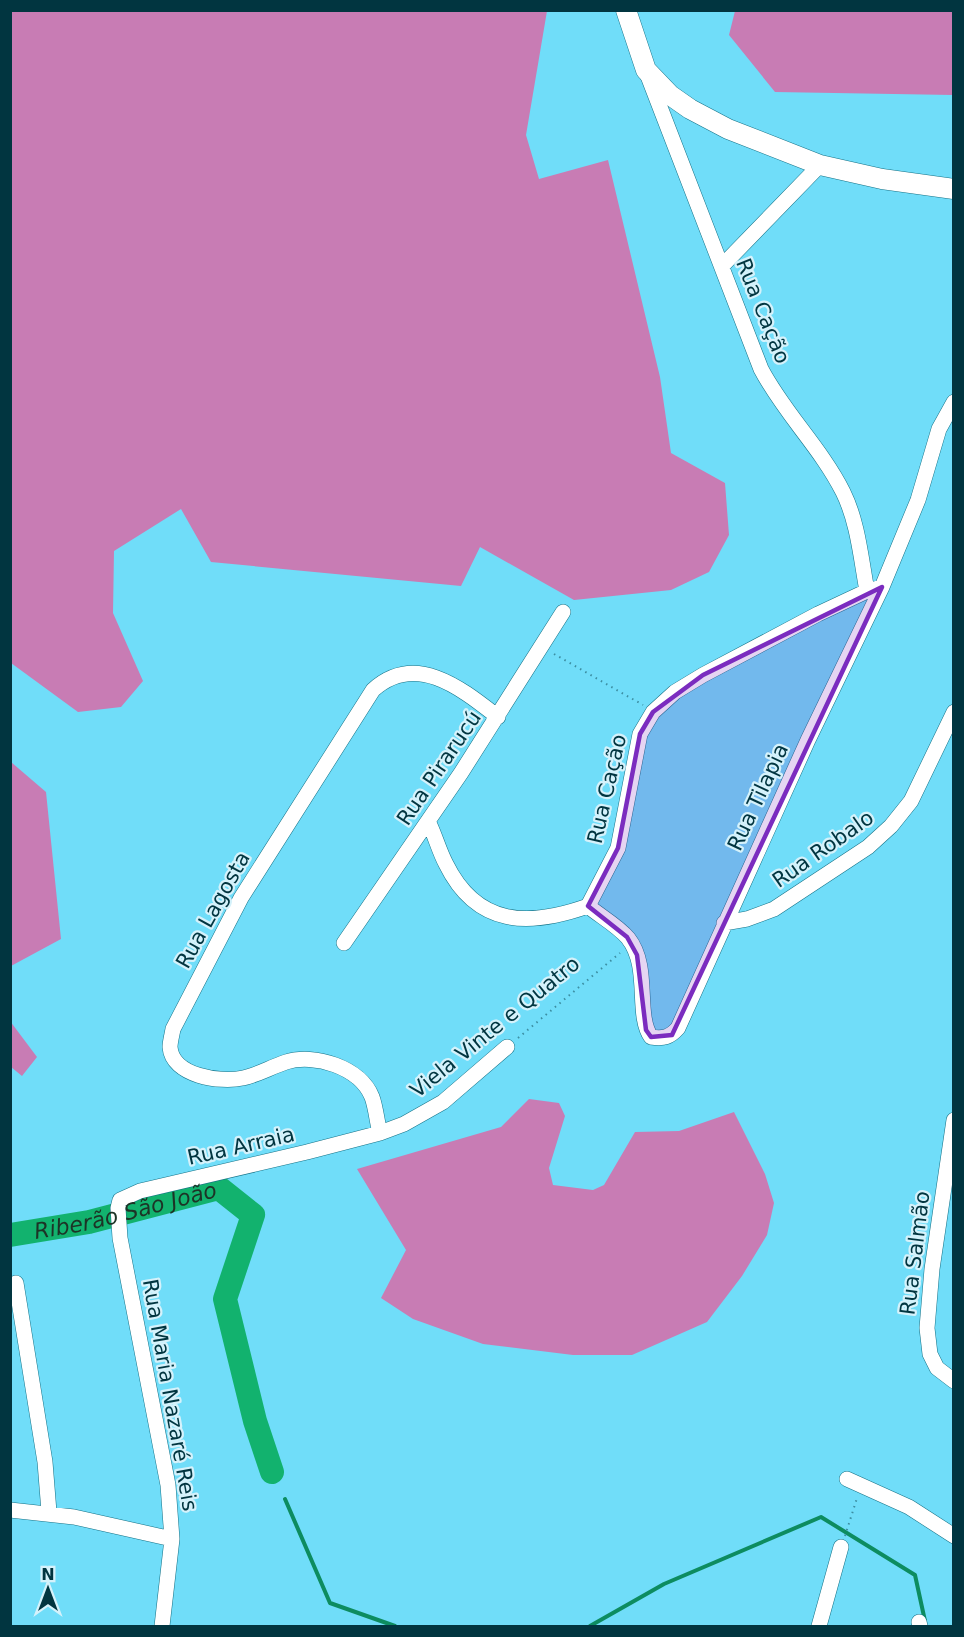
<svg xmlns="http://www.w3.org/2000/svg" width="964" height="1637" viewBox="0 0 964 1637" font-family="'DejaVu Sans',sans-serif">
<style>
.green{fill:#c87cb4}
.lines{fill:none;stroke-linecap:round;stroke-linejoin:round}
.stream{stroke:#0d8c60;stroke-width:4}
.river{stroke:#12b26e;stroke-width:24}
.minor-casing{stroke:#157287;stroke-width:16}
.tertiary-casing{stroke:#157287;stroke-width:21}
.path{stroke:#3c8ea2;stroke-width:2;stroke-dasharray:1.5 4.5;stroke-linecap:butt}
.minor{stroke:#fff;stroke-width:15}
.tertiary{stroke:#fff;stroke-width:20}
.marked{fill:#7b2cbf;fill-opacity:0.2;stroke:#7b2cbf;stroke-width:4.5;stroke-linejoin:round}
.labels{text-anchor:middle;stroke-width:4.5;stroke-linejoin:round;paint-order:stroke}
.street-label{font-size:21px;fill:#013540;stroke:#d5f2fb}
.water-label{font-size:22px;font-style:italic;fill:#1d3326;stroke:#d5f2fb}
</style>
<rect width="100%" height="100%" fill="#70ddf9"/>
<!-- green -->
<path class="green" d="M 11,10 L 547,11 L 526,135 L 539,179 L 608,160 L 660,377 L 671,453 L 725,483 L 729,535 L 709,572 L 671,590 L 574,600 L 480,547 L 461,586 L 211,562 L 181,509 L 114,551 L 113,613 L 143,681 L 121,707 L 78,712 L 11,663 Z
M 735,11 L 953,11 L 953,95 L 775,92 L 729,35 Z
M 11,762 L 46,792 L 61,939 L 11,966 Z
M 10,1021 L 37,1057 L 22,1076 L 11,1067 Z
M 529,1099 L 559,1103 L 565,1116 L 549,1168 L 553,1185 L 593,1190 L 604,1185 L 635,1132 L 679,1131 L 734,1112 L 765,1174 L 774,1203 L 767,1235 L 742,1276 L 707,1322 L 632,1355 L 573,1355 L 483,1344 L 413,1319 L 381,1298 L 406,1250 L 357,1169 L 501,1127 Z"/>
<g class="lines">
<!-- stream -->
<path class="stream" d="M 285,1499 L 330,1603 L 395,1626
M 590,1626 L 664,1584 L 821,1517 L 915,1575 L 925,1621"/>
<!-- river -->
<path class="river" id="s1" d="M 10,1235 L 89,1222 L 219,1188 L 253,1215 L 225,1299 L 255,1421 L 272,1472"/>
<defs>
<path id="minor" d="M 648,76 L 761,369 C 784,413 821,448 843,492 C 858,522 861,559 867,591
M 722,266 L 820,165
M 428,821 C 435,835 439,851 446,864 C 477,927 529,927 588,906 L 618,848 L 640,734 L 653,712 L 675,692 L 703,675 L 818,614 L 867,591 L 882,587
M 588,906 C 600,916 618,926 628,938 C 651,967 635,1014 651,1037 C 664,1039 670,1037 678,1028 L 808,740 L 882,587 L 918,500 L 939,429 L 954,402
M 724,923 L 747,919 L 774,909 L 868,847 L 891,826 L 911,801 L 954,712
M 344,943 L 461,773 L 563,612
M 954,1120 L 932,1269 L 927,1328 L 930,1354 L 937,1368 L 954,1381
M 380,1133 C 377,1122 376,1108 372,1097 C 360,1067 314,1053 286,1062 C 271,1067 257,1075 243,1078 C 220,1083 172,1076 170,1047 C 170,1042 172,1035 173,1029 L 241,898 L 373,690 C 416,651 462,689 498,717
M 16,1283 L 45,1462 L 49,1512
M 847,1479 L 909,1507 L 954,1536
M 10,1510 L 74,1517 L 172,1539
M 919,1622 L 920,1626
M 162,1626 L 172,1539 L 168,1485 L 120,1238 L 118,1208 L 120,1200 L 140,1191 L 307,1152 L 380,1133 L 404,1124 L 443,1102 L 507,1047
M 819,1626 L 841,1547"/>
<path id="tertiary" d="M 626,10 L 646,70 L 670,95 L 690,109 L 728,129 L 820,165 L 882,179 L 954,189"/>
</defs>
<!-- minor casing -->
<use href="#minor" class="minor-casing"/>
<!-- tertiary casing -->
<use href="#tertiary" class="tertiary-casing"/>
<!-- path -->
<path class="path" d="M 554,654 L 643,705
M 518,1038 L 620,953
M 845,1536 L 857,1498"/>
<!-- minor -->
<use href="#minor" class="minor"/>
<!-- tertiary -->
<use href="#tertiary" class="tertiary"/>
</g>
<!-- marked area -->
<path class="marked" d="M 882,587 L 672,1035 L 651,1037 L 646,1030 L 637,955 L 627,937 L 588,906 L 618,848 L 640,734 L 653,712 L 703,675 Z"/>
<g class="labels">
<!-- street labels -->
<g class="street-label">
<text transform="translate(763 311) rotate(68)" y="7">Rua Cação</text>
<text transform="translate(439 768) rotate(-56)" y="7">Rua Pirarucú</text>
<text transform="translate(607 789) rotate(-77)" y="7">Rua Cação</text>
<text transform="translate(758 797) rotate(-65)" y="7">Rua Tilapia</text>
<text transform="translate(823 849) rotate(-35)" y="7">Rua Robalo</text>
<text transform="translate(213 910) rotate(-61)" y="7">Rua Lagosta</text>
<text transform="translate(495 1027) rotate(-39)" y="7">Viela Vinte e Quatro</text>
<text transform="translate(241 1146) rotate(-13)" y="7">Rua Arraia</text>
<text transform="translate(915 1253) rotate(-83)" y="7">Rua Salmão</text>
<text transform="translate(170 1395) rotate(80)" y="7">Rua Maria Nazaré Reis</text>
</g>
<!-- water labels -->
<g class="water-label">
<text dy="8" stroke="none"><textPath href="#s1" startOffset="118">Riberão São João</textPath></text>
</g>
</g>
<!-- border -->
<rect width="964" height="1637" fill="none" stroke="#013540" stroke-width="24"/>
<!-- north arrow -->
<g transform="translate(48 1589)" stroke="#d5f2fb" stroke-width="4.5" paint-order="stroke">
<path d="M0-4.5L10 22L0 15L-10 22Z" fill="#013540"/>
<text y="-9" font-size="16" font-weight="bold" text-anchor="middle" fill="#013540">N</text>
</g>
</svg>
